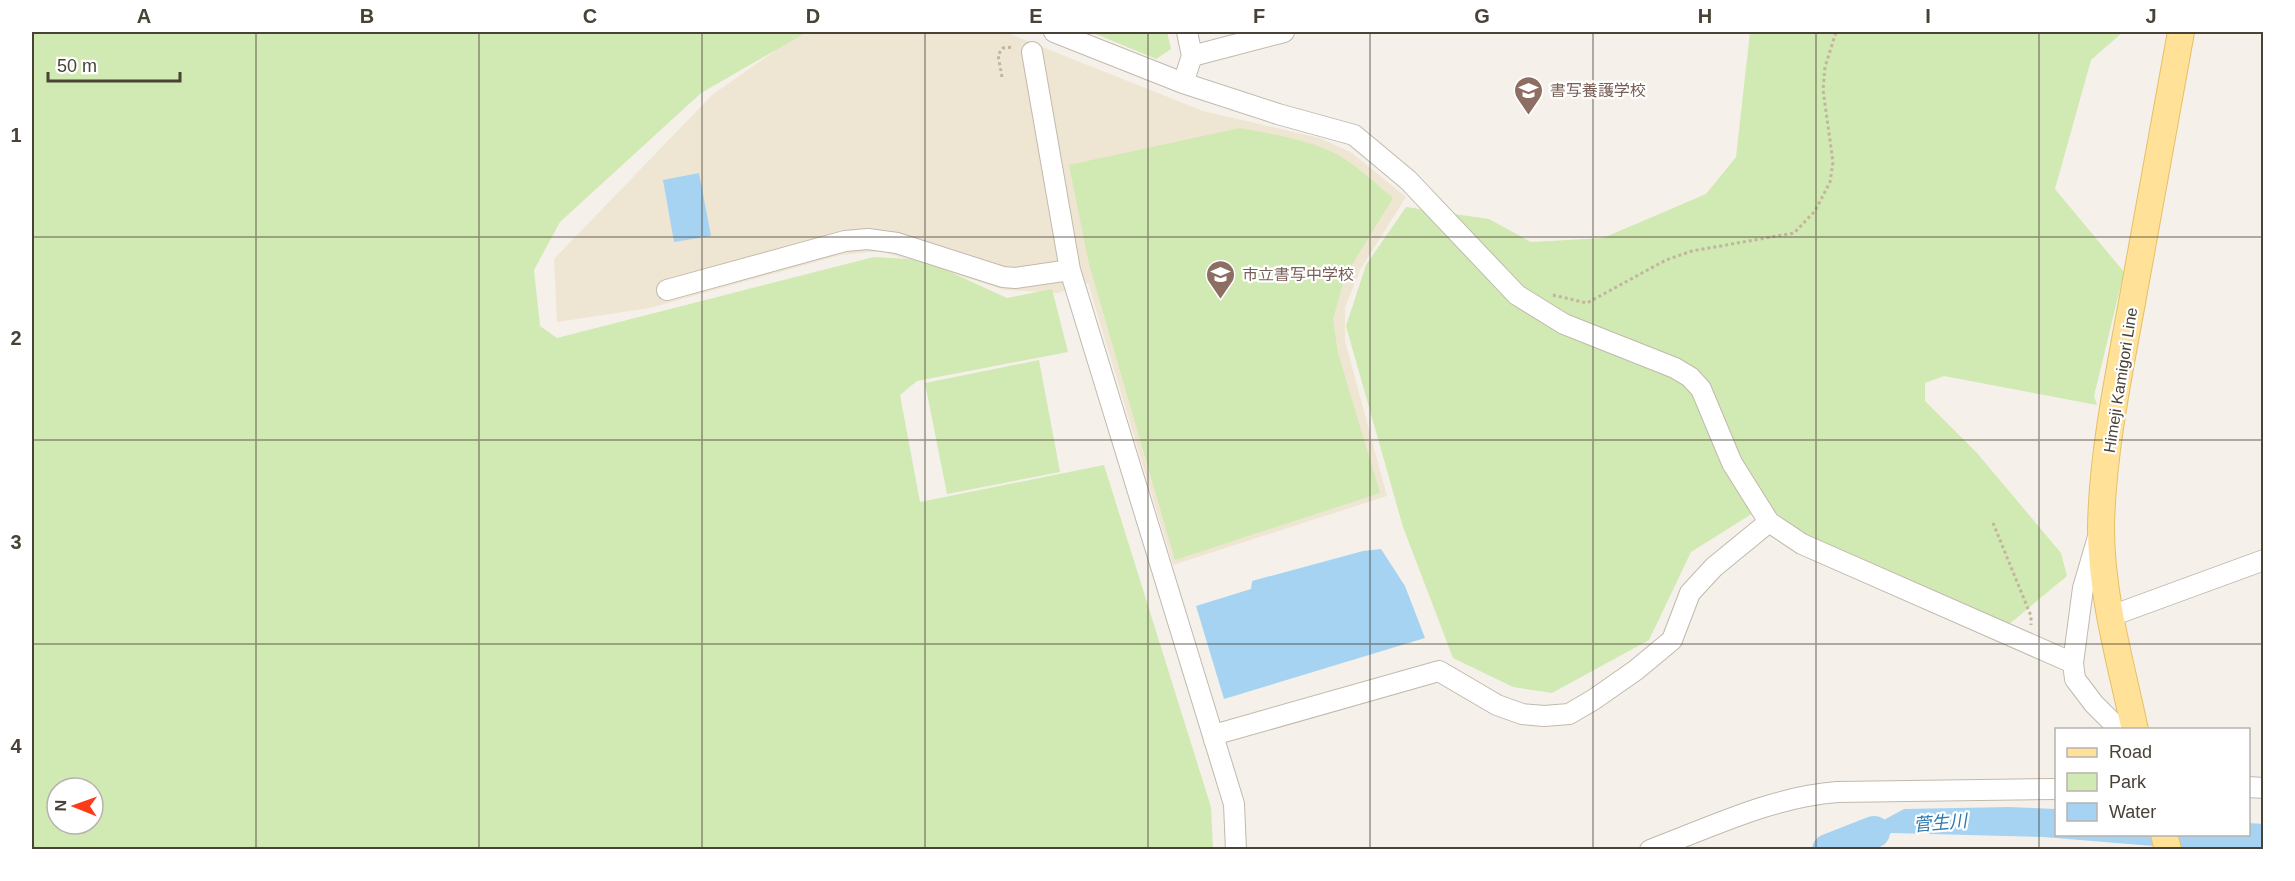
<svg xmlns="http://www.w3.org/2000/svg" width="2295" height="881" viewBox="0 0 2295 881" font-family="Arial,'Noto Sans JP',sans-serif">
<style>
.education{fill:#eee6d3}
.green{fill:#d1e9b2;fill-rule:evenodd}
.water{fill:#a6d3f2}
.lines{fill:none;stroke-linecap:round;stroke-linejoin:round}
.river{stroke:#a6d3f2;stroke-width:32}
.minor-casing{stroke:#c1b9ac;stroke-width:22}
.major-casing{stroke:#e6bf67;stroke-width:28}
.path{stroke:#c3b59d;stroke-width:3;stroke-dasharray:3 3;stroke-linecap:butt}
.minor{stroke:#fff;stroke-width:20}
.major{stroke:#ffe298;stroke-width:26}
.grid{fill:none;stroke:#494237;stroke-width:1.5;stroke-opacity:0.55}
.labels{text-anchor:middle;stroke-width:4.5;stroke-linejoin:round;paint-order:stroke}
.education-label{font-size:16px;fill:#785e54;stroke:#fff;text-anchor:start}
.street-label{font-size:16px;fill:#494237;stroke:#fff}
.water-label{font-size:18px;font-style:italic;fill:#2d79b0;stroke:#fff}
.neatline{fill:none;stroke:#494237;stroke-width:2}
.grid-label{font-size:20px;text-anchor:middle;font-weight:bold;fill:#494237}
</style>
<rect width="100%" height="100%" fill="#f5f1ea"/>
<!-- education -->
<path class="education" d="M 802,32 L 1005,32 L 1203,111 L 1320,138 L 1352,153 L 1406,197 L 1360,270 L 1345,308 L 1345,341 L 1387,496 L 1173,565 L 1088,283 L 1058,293 L 1005,290 L 880,251 L 841,255 L 650,308 L 557,322 L 554,259 L 712,95 Z"/>
<!-- green -->
<path class="green" d="M 32,32 L 807,32 L 701,93 L 560,222 L 534,270 L 540,326 L 557,338 L 874,257 L 924,260 L 1007,298 L 1052,289 L 1068,352 L 917,381 L 900,395 L 920,502 L 1104,465 L 1211,807 L 1213,849 L 32,849 ZM 57,788 L 93,788 L 93,824 L 57,824 Z
M 1091,32 L 1167,32 L 1171,49 L 1156,59 Z
M 1750,32 L 2123,32 L 2091,60 L 2055,189 L 2124,272 L 2094,396 L 2097,405 L 1944,376 L 1925,383 L 1925,401 L 1977,453 L 2061,553 L 2067,576 L 2008,625 L 1799,531 L 1766,505 L 1691,552 L 1649,640 L 1552,693 L 1513,687 L 1453,658 L 1403,527 L 1346,326 L 1366,265 L 1406,207 L 1489,219 L 1531,242 L 1603,238 L 1706,194 L 1736,157 Z
M 1240,128 C 1275,135 1316,140 1346,160 C 1363,171 1377,185 1393,198 L 1345,276 L 1333,319 L 1338,353 L 1380,493 L 1175,560 L 1089,264 L 1069,165 Z
M 1039,360 L 1060,472 L 947,494 L 925,383 Z"/>
<!-- water -->
<path class="water" d="M 699,173 L 711,236 L 674,242 L 663,180 Z
M 1381,549 L 1405,586 L 1425,638 L 1224,699 L 1196,606 L 1251,589 L 1252,581 L 1363,551 Z
M 2009,807 L 2056,809 L 2056,834 L 2248,834 L 2249,823 L 2263,824 L 2263,849 L 2190,849 L 2043,837 L 1892,833 L 1834,847 L 1904,809 Z"/>
<g class="lines">
<!-- river -->
<path class="river" d="M 1828,850 L 1874,832"/>
<defs>
<path id="minor" d="M 1054,32 L 1183,83 L 1278,114 L 1354,135 L 1408,180 L 1517,295 L 1564,324 L 1675,368 L 1690,377 L 1701,389 L 1732,463 L 1769,522 L 1802,544 L 2073,663
M 1032,52 L 1070,270 L 1234,804 L 1236,850
M 1192,56 L 1284,32
M 1183,83 L 1192,56 L 1187,32
M 667,290 L 845,241 L 868,239 L 897,243 L 1003,277 L 1015,278 L 1070,270
M 2098,537 L 2083,588 L 2073,663 L 2075,679 L 2094,704 L 2120,730
M 2111,616 L 2264,560
M 1214,740 L 1217,734 L 1439,671 L 1497,705 L 1522,714 L 1544,716 L 1569,714 L 1593,700 L 1636,670 L 1672,640 L 1690,593 L 1714,567 L 1769,522
M 2248,787 L 2264,788
M 1650,850 C 1711,827 1772,797 1837,792 L 2056,789"/>
<path id="major" d="M 2135,730 C 2121,664 2101,596 2101,528 C 2102,457 2118,378 2131,308 C 2148,216 2165,124 2181,32
M 2164,834 L 2168,850"/>
</defs>
<!-- minor casing -->
<use href="#minor" class="minor-casing"/>
<!-- major casing -->
<use href="#major" class="major-casing"/>
<!-- path -->
<path class="path" d="M 1002,77 L 998,55 L 1003,48 L 1014,47
M 1553,295 L 1587,303 L 1666,260 L 1692,251 L 1794,233 L 1815,211 L 1830,182 L 1833,162 L 1823,90 L 1825,67 L 1836,32
M 1993,523 L 2031,616 L 2031,625"/>
<!-- minor -->
<use href="#minor" class="minor"/>
<!-- major -->
<use href="#major" class="major"/>
</g>
<!-- grid -->
<path class="grid" d="M 256,32 L 256,850M 479,32 L 479,850M 702,32 L 702,850M 925,32 L 925,850M 1148,32 L 1148,850M 1370,32 L 1370,850M 1593,32 L 1593,850M 1816,32 L 1816,850M 2039,32 L 2039,850M 32,237 L 2264,237M 32,440 L 2264,440M 32,644 L 2264,644"/>
<!-- icons -->
<defs>
<symbol id="school-pin" viewBox="-11 -11 22 30"><path d="M0 17L-7.5 6A9.5 9.5 0 1 1 7.5 6Z" fill="#8d6e63" stroke="#fff"/><path d="M0-5L7-2L0 1L-7-2ZM-4 1L0 2.5L4 1V4Q0 6-4 4Z" fill="#fff"/></symbol>
</defs>
<g fill-rule="evenodd">
<use href="#school-pin" x="1512" y="74" width="33" height="45"/>
<use href="#school-pin" x="1204" y="258" width="33" height="45"/>
</g>
<g class="labels">
<!-- education labels -->
<g class="education-label">
<text x="1550" y="96">書写養護学校</text>
<text x="1242" y="280">市立書写中学校</text>
</g>
<!-- street labels -->
<g class="street-label">
<text transform="translate(2120 380) rotate(-81)" y="6">Himeji Kamigori Line</text>
</g>
<!-- water labels -->
<g class="water-label">
<text transform="translate(1940 823) rotate(-5)" y="6">菅生川</text>
</g>
</g>
<!-- border -->
<rect width="2295" height="881" fill="none" stroke="#ffffff" stroke-width="66"/>
<!-- legend -->
<rect x="2055" y="728" width="195" height="108" fill="#ffffff" stroke="#b6b3af" stroke-width="1.5"/>
<rect x="2067" y="748" width="30" height="9" fill="#ffe298" stroke="#b6b3af" stroke-width="1.5"/>
<text x="2109" y="758" font-size="18" fill="#494237">Road</text>
<rect x="2067" y="773" width="30" height="18" fill="#d1e9b2" stroke="#b6b3af" stroke-width="1.5"/>
<text x="2109" y="788" font-size="18" fill="#494237">Park</text>
<rect x="2067" y="803" width="30" height="18" fill="#a6d3f2" stroke="#b6b3af" stroke-width="1.5"/>
<text x="2109" y="818" font-size="18" fill="#494237">Water</text>
<!-- north arrow -->
<g transform="translate(75 806) rotate(271)"><circle r="28" fill="#ffffff" stroke="#b6b3af" stroke-width="1.5"/>
<path d="M0-4.5L10 22L0 15L-10 22Z" fill="#fd3b19"/>
<text y="-9" font-size="16" font-weight="bold" text-anchor="middle" fill="#494237">N</text>
</g>
<!-- scale -->
<path d="M48 72v9h132v-9" fill="none" stroke="#494237" stroke-width="3"/>
<text x="57" y="72" font-size="18" fill="#494237" stroke="#ffffff" stroke-width="4.5" paint-order="stroke">50 m</text>
<rect x="33" y="33" width="2229" height="815" class="neatline"/>
<g class="grid-label">
<text x="144" y="23">A</text>
<text x="367" y="23">B</text>
<text x="590" y="23">C</text>
<text x="813" y="23">D</text>
<text x="1036" y="23">E</text>
<text x="1259" y="23">F</text>
<text x="1482" y="23">G</text>
<text x="1705" y="23">H</text>
<text x="1928" y="23">I</text>
<text x="2151" y="23">J</text>
<text x="16" y="142">1</text>
<text x="16" y="345">2</text>
<text x="16" y="549">3</text>
<text x="16" y="753">4</text>
</g>
</svg>
